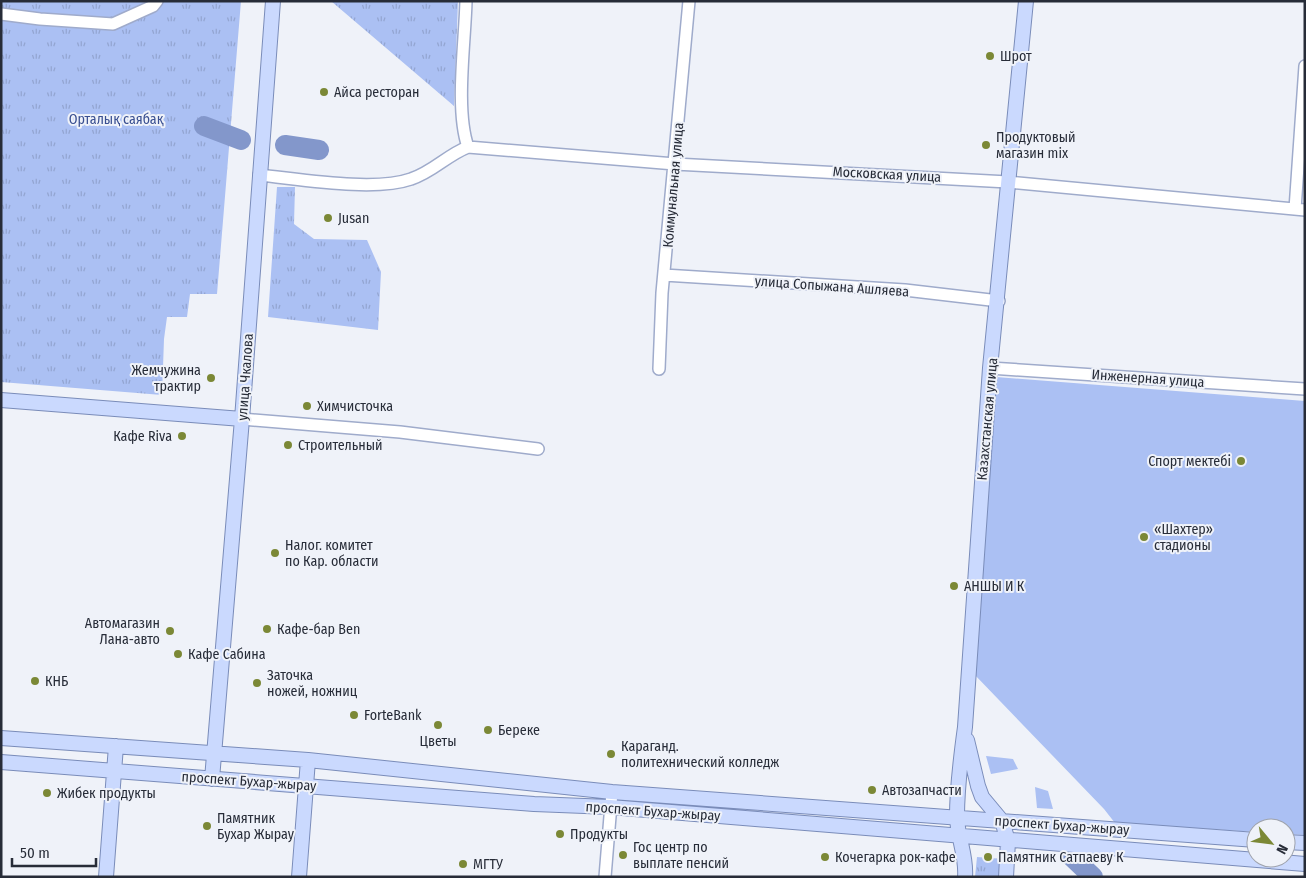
<svg xmlns="http://www.w3.org/2000/svg" width="1306" height="878" viewBox="0 0 1306 878" font-family="'Fira Sans Condensed',sans-serif">
<style>
.green{fill:#abc0f3}
.park{fill:url(#park-tufts)}
.lines{fill:none;stroke-linecap:round;stroke-linejoin:round}
.river{stroke:#8397cb;stroke-width:20}
.minor-casing{stroke:#9fabcb;stroke-width:14}
.major-casing{stroke:#7a8cb9;stroke-width:16}
.minor{stroke:#fff;stroke-width:11}
.major{stroke:#cad9fe;stroke-width:14}
.poi-dot{fill:#7b8836;stroke:#eff2f9;stroke-width:2}
.labels{text-anchor:middle;stroke-width:4;stroke-linejoin:round;paint-order:stroke}
.poi-label{font-size:14px;fill:#272c38;stroke:#eff2f9;text-anchor:start}
.park-label{font-size:14px;fill:#394f91;stroke:#eff2f9}
.street-label{font-size:14px;fill:#272c38;stroke:#eff2f9}
</style>
<defs>
<pattern id="park-tufts" width="24" height="20" patternUnits="userSpaceOnUse" patternTransform="scale(1.25)"><rect width="24" height="20" fill="#abc0f3"/><path d="M3 7l-1-3M5 7V3M7 7l1-3M15 17l-1-3M17 17v-4M19 17l1-3" fill="none" stroke="#93a5d1"/></pattern>
</defs>
<rect width="100%" height="100%" fill="#eff2f9"/>
<!-- green -->
<path class="green" d="M 996,377 L 1305,401 L 1305,835 L 1286,834 L 1286,828 L 1256,828 L 1256,832 L 1115,823 L 1104,809 L 973,673 Z
M 986,756 L 1013,759 L 1018,769 L 991,774 Z
M 1035,787 L 1048,791 L 1053,809 L 1037,808 Z"/>
<!-- park -->
<path class="park" d="M 1,1 L 241,1 L 217,294 L 190,294 L 187,317 L 167,317 L 164,339 L 162,395 L 1,382 Z
M 331,1 L 458,1 L 454,106 Z
M 277,187 L 295,187 L 294,224 L 314,239 L 367,240 L 381,272 L 378,330 L 268,317 Z
M 977,857 L 1003,859 L 1002,877 L 975,877 Z"/>
<g class="lines">
<!-- river -->
<path class="river" d="M 204,126 L 241,140
M 285,145 L 319,150
M 1070,855 L 1093,877"/>
<defs>
<path id="minor" d="M 466,1 C 465,43 455,110 468,147
M 1,14 L 40,19 L 113,24 L 153,6 L 157,1
M 259,175 C 300,179 374,192 411,179 C 433,172 447,155 468,147 L 675,164 L 1008,182 L 1305,210
M 1295,209 L 1305,66
M 664,275 L 905,290 L 999,301
M 990,368 L 1305,389
M 659,369 L 662,293 L 689,1
M 242,419 L 400,432 L 538,449
M 605,877 L 612,792"/>
<path id="major" d="M 1,400 L 242,419
M 1,738 L 308,760 L 612,792 L 1256,840
M 967,740 L 978,786 L 982,797 L 1002,821 L 1008,841 L 1006,877
M 1,762 L 534,804 L 610,807 L 1305,864
M 212,779 L 242,419 L 273,1
M 1286,842 L 1305,843
M 106,877 L 116,746
M 299,877 L 308,760
M 965,877 C 967,856 957,837 957,816 C 957,786 961,756 965,727 L 990,368 L 1026,1"/>
</defs>
<!-- minor casing -->
<use href="#minor" class="minor-casing"/>
<!-- major casing -->
<use href="#major" class="major-casing"/>
<!-- minor -->
<use href="#minor" class="minor"/>
<!-- major -->
<use href="#major" class="major"/>
</g>
<!-- markers -->
<g class="poi-dot">
<circle cx="990" cy="56" r="5"/>
<circle cx="324" cy="92" r="5"/>
<circle cx="986" cy="145" r="5"/>
<circle cx="328" cy="218" r="5"/>
<circle cx="211" cy="378" r="5"/>
<circle cx="307" cy="406" r="5"/>
<circle cx="182" cy="436" r="5"/>
<circle cx="288" cy="445" r="5"/>
<circle cx="1241" cy="461" r="5"/>
<circle cx="1144" cy="537" r="5"/>
<circle cx="275" cy="553" r="5"/>
<circle cx="954" cy="586" r="5"/>
<circle cx="267" cy="629" r="5"/>
<circle cx="170" cy="631" r="5"/>
<circle cx="178" cy="654" r="5"/>
<circle cx="35" cy="681" r="5"/>
<circle cx="257" cy="683" r="5"/>
<circle cx="354" cy="715" r="5"/>
<circle cx="438" cy="725" r="5"/>
<circle cx="488" cy="730" r="5"/>
<circle cx="611" cy="754" r="5"/>
<circle cx="872" cy="790" r="5"/>
<circle cx="47" cy="793" r="5"/>
<circle cx="207" cy="826" r="5"/>
<circle cx="560" cy="834" r="5"/>
<circle cx="623" cy="855" r="5"/>
<circle cx="825" cy="857" r="5"/>
<circle cx="988" cy="857" r="5"/>
<circle cx="463" cy="864" r="5"/>
</g>
<g class="labels">
<!-- poi labels -->
<g class="poi-label">
<text x="1000" y="61">Шрот</text>
<text x="334" y="97">Айса ресторан</text>
<text x="996" y="142">Продуктовый<tspan x="996" dy="16">магазин mix</tspan></text>
<text x="338" y="223">Jusan</text>
<text x="201" y="375" text-anchor="end">Жемчужина<tspan x="201" dy="16">трактир</tspan></text>
<text x="317" y="411">Химчисточка</text>
<text x="172" y="441" text-anchor="end">Кафе Riva</text>
<text x="298" y="450">Строительный</text>
<text x="1231" y="466" text-anchor="end">Спорт мектебі</text>
<text x="1154" y="534">«Шахтер»<tspan x="1154" dy="16">стадионы</tspan></text>
<text x="285" y="550">Налог. комитет<tspan x="285" dy="16">по Кар. области</tspan></text>
<text x="964" y="591">АНШЫ И К</text>
<text x="160" y="628" text-anchor="end">Автомагазин<tspan x="160" dy="16">Лана-авто</tspan></text>
<text x="277" y="634">Кафе-бар Ben</text>
<text x="188" y="659">Кафе Сабина</text>
<text x="267" y="680">Заточка<tspan x="267" dy="16">ножей, ножниц</tspan></text>
<text x="45" y="686">КНБ</text>
<text x="364" y="720">ForteBank</text>
<text x="498" y="735">Береке</text>
<text x="438" y="746" text-anchor="middle">Цветы</text>
<text x="621" y="751">Караганд.<tspan x="621" dy="16">политехнический колледж</tspan></text>
<text x="882" y="795">Автозапчасти</text>
<text x="57" y="798">Жибек продукты</text>
<text x="217" y="823">Памятник<tspan x="217" dy="16">Бухар Жырау</tspan></text>
<text x="570" y="839">Продукты</text>
<text x="633" y="852">Гос центр по<tspan x="633" dy="16">выплате пенсий</tspan></text>
<text x="835" y="862">Кочегарка рок-кафе</text>
<text x="998" y="862">Памятник Сатпаеву К</text>
<text x="473" y="869">МГТУ</text>
</g>
<!-- park labels -->
<g class="park-label">
<text x="116" y="124">Орталық саябақ</text>
</g>
<!-- street labels -->
<g class="street-label">
<text transform="translate(887 174) rotate(3)" y="5">Московская улица</text>
<text transform="translate(673 185) rotate(-85)" y="5">Коммунальная улица</text>
<text transform="translate(832 286) rotate(4)" y="5">улица Сопыжана Ашляева</text>
<text transform="translate(245 377) rotate(-86)" y="5">улица Чкалова</text>
<text transform="translate(1148 378) rotate(4)" y="5">Инженерная улица</text>
<text transform="translate(987 419) rotate(-85)" y="5">Казахстанская улица</text>
<text transform="translate(249 781) rotate(4)" y="5">проспект Бухар-жырау</text>
<text transform="translate(653 811) rotate(4)" y="5">проспект Бухар-жырау</text>
<text transform="translate(1062 825) rotate(4)" y="5">проспект Бухар-жырау</text>
</g>
</g>
<!-- border -->
<rect width="1306" height="878" fill="none" stroke="#272c38" stroke-width="5"/>
<!-- north arrow -->
<g transform="translate(1271 843) rotate(119)"><circle r="24" fill="#eff2f9" stroke="#9fa3ac"/>
<path d="M0-4L9 19L0 12L-9 19Z" fill="#7b8836"/>
<text y="-8" font-size="14" font-weight="bold" text-anchor="middle" fill="#272c38">N</text>
</g>
<!-- scale -->
<path d="M12 858v8h84v-8" fill="none" stroke="#272c38" stroke-width="2.5"/>
<text x="20" y="858" font-size="15" fill="#272c38" stroke="#eff2f9" stroke-width="4" paint-order="stroke">50 m</text>
</svg>
